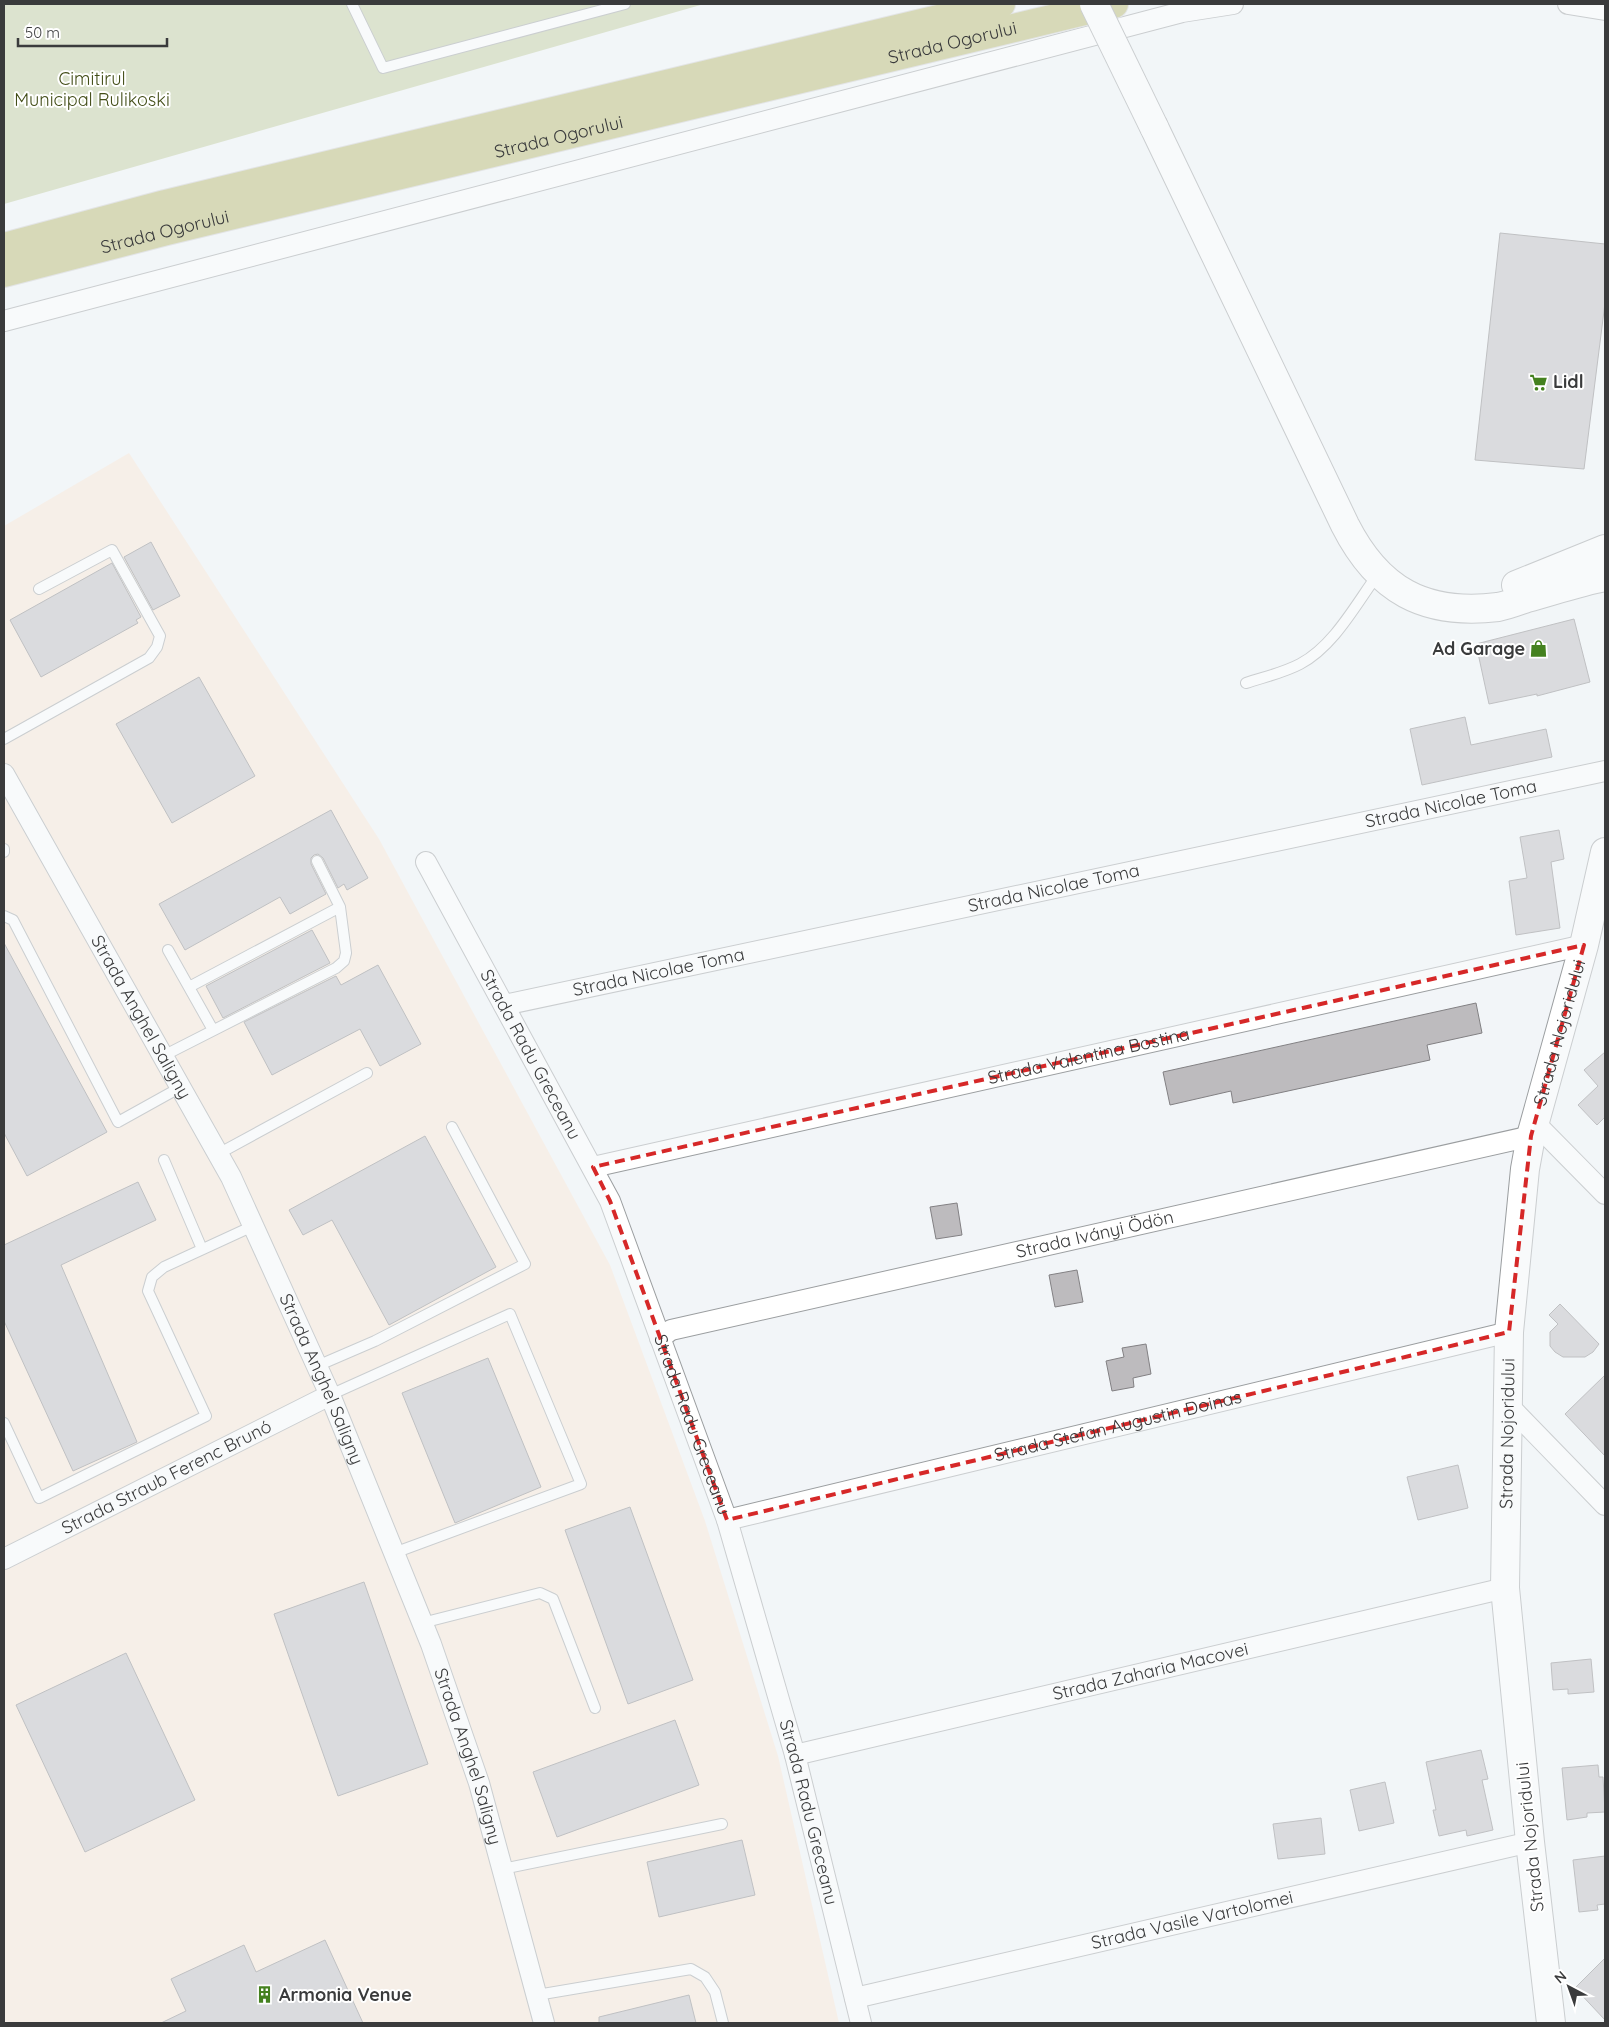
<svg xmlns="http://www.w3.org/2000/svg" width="1609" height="2027" viewBox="0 0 1609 2027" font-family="Quicksand,sans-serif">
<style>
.industrial{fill:#fae7d6}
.green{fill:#c0cc9d}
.building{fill:#bdbbbe;stroke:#828083}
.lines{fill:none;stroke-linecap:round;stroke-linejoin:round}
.service-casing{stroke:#9b9ea0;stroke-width:12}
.minor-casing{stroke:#9b9ea0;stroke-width:22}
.secondary-casing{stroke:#9b9ea0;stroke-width:30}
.trunk-casing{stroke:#d0d0d0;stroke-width:30}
.service{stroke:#fff;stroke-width:10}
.minor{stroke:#fff;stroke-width:20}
.secondary{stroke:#fff;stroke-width:28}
.trunk{stroke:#b6b66b;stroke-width:28}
.secondary-bridge-casing{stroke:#9b9ea0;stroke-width:30;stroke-linecap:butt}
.secondary-bridge{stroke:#fff;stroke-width:28}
.marked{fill:none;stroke:#d62828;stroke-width:4;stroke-dasharray:10 6;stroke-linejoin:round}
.labels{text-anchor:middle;stroke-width:4;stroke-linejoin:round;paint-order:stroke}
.street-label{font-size:18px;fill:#3a3b3c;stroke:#fff}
.park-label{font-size:18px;fill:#434e18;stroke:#fff}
.poi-label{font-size:18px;font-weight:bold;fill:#3a3b3c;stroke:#fff;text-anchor:start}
</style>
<rect width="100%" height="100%" fill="#f2f5f8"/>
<!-- industrial -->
<path class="industrial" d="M 129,453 L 379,839 L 610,1265 L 705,1521 L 778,1756 L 839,2023 L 4,2023 L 4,526 Z"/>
<!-- green -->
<path class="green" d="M 4,4 L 704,4 L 4,204 Z"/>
<!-- building -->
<path class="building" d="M 1500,233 L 1605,244 L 1605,303 L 1584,469 L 1475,460 Z
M 151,542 L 180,596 L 153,610 L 124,557 Z
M 112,563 L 141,617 L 136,620 L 138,623 L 41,677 L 10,620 Z
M 1574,619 L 1590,682 L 1537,696 L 1537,694 L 1489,704 L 1476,644 Z
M 199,677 L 255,776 L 172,823 L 116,724 Z
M 1465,717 L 1471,745 L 1546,729 L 1552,757 L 1422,785 L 1410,729 Z
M 331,810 L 368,878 L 347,890 L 344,884 L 338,888 L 323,858 L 318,854 L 314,855 L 311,858 L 311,864 L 326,894 L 290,914 L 280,897 L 185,950 L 159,904 Z
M 1559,830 L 1564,859 L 1551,862 L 1560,928 L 1516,935 L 1509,881 L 1527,878 L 1520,837 Z
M 312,930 L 330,963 L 223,1018 L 206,986 Z
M 4,943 L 107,1132 L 27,1176 L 4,1133 Z
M 378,965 L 421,1044 L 380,1066 L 360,1029 L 272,1075 L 244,1022 L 336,976 L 341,985 Z
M 1476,1003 L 1482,1033 L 1427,1045 L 1430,1060 L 1233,1103 L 1231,1091 L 1170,1105 L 1163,1072 Z
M 1605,1052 L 1605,1117 L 1597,1125 L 1578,1105 L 1598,1086 L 1584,1070 Z
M 425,1136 L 496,1267 L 389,1325 L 332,1220 L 303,1235 L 289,1210 Z
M 138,1182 L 156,1220 L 61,1265 L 137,1442 L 73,1471 L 4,1321 L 4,1245 Z
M 957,1203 L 962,1235 L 936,1239 L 930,1207 Z
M 1077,1270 L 1083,1302 L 1055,1307 L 1049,1275 Z
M 1560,1304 L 1599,1344 L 1593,1352 L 1585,1357 L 1563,1357 L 1555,1352 L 1550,1346 L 1550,1332 L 1558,1324 L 1549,1315 Z
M 1146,1344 L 1151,1374 L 1133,1378 L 1134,1387 L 1112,1391 L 1106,1361 L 1124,1357 L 1122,1348 Z
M 488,1358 L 541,1487 L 455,1523 L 402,1393 Z
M 1605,1375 L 1605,1456 L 1565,1414 Z
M 1458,1465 L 1468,1508 L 1418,1520 L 1407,1477 Z
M 630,1507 L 693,1680 L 628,1704 L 565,1530 Z
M 364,1582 L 428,1764 L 338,1796 L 274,1614 Z
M 126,1653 L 195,1800 L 85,1852 L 16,1705 Z
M 1591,1659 L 1594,1692 L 1568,1694 L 1568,1689 L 1553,1690 L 1551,1663 Z
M 675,1720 L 699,1785 L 557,1837 L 533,1772 Z
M 1481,1750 L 1488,1779 L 1482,1780 L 1493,1830 L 1467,1836 L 1466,1830 L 1439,1836 L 1433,1810 L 1436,1810 L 1426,1762 Z
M 1598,1765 L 1599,1777 L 1603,1777 L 1605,1812 L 1587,1813 L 1587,1817 L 1567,1820 L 1562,1768 Z
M 1385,1782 L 1394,1823 L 1359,1831 L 1350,1790 Z
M 1321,1818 L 1325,1854 L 1278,1859 L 1273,1824 Z
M 742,1840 L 755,1895 L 659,1917 L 647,1862 Z
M 1605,1856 L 1605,1904 L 1597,1905 L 1598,1910 L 1579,1912 L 1573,1860 Z
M 325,1940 L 363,2023 L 161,2023 L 186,2011 L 171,1979 L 244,1945 L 256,1972 Z
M 1605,1958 L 1605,2020 L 1575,1988 Z
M 689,1995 L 696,2023 L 599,2023 L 599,2017 Z"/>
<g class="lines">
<defs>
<path id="service" d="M 352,4 L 383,68 L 625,4
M 1246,683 C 1264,677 1283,673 1300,664 C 1334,646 1356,604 1378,574
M 4,739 L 149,658 L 157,647 L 160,636 L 112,550 L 39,589
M 4,849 L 4,852
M 4,916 L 13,920 L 118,1122 L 181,1087
M 168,950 L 213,1030
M 189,987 L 340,907
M 163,1056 L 336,968 L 344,961 L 346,953 L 340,907 L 317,861
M 218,1154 L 367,1073
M 164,1160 L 202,1249
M 317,1366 L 375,1341 L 525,1264 L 452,1127
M 330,1395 L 510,1314 L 581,1484 L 394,1553
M 4,1423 L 39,1498 L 206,1416 L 148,1291 L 152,1277 L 164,1267 L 253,1226
M 422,1623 L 540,1593 L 553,1599 L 595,1708
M 503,1869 L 722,1824
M 537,1995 L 691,1969 L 705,1977 L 715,1992 L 723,2023"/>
<g id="minor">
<path d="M 1568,4 L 1605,10"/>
<path d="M 4,321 L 1182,12 L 1233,4"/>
<path id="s1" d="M 4,774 L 231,1177 L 330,1395 L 431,1644 L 479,1783 L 544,2023"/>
<path id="s2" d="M 426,862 L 610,1201 L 727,1520 L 795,1755 L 861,2023"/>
<path id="s3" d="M 504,1005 L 1605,771"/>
<path d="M 1534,1122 L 1605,1194"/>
<path id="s4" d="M 593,1167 L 1584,945"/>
<path id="s5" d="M 660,1338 L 671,1330 L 1531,1136"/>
<path d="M 1507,1404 L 1605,1505"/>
<path id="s6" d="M 727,1520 L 1509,1332"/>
<path id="s7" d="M 4,1559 L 330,1395"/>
<path id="s8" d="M 795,1755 L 1505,1588"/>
<path id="s9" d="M 855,1998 L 1530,1842"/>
</g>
<g id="secondary">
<path d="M 1154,127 L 1345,525 C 1378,590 1424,616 1498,607 C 1508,605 1518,601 1527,598 C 1553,591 1579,582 1605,577"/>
<path d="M 1516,585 L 1605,549"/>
<path id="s10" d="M 1551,2023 L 1530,1842 L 1505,1588 L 1509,1332 L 1525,1169 L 1531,1136 L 1584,945 L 1605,852"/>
</g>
<g id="trunk">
<path d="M 4,247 L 165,204 L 1001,4"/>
<path id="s11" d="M 4,273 L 167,231 L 1114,4"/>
</g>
</defs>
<!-- service casing -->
<use href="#service" class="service-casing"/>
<!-- minor casing -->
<use href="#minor" class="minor-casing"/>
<!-- secondary casing -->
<use href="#secondary" class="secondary-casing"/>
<!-- trunk casing -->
<use href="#trunk" class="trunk-casing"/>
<!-- service -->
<use href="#service" class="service"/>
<!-- minor -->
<use href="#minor" class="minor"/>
<!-- secondary -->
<use href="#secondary" class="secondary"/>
<!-- trunk -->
<use href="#trunk" class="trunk"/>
<defs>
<path id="secondary-bridge" d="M 1094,4 L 1154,127"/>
</defs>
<!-- secondary-bridge casing -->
<use href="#secondary-bridge" class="secondary-bridge-casing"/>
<!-- secondary-bridge -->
<use href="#secondary-bridge" class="secondary-bridge"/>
</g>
<!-- marked area -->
<path d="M0 0H1609V2027H0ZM 1584,945 L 1531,1136 L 1509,1332 L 727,1520 L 610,1201 L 593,1167 Z" fill="#f2f5f8" fill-opacity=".55" fill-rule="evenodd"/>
<path class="marked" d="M 1584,945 L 1531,1136 L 1509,1332 L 727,1520 L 610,1201 L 593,1167 Z"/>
<!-- icons -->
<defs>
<symbol id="supermarket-bare" viewBox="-9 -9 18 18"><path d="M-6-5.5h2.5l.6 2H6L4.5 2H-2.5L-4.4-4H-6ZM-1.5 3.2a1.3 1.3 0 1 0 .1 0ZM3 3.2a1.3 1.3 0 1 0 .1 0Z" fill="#44811f" stroke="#fff" stroke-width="2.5" paint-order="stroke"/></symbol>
<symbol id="shop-bare" viewBox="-9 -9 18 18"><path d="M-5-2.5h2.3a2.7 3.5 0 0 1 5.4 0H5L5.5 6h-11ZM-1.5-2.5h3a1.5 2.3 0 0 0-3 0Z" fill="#44811f" stroke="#fff" stroke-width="2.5" paint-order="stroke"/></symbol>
<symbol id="building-bare" viewBox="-9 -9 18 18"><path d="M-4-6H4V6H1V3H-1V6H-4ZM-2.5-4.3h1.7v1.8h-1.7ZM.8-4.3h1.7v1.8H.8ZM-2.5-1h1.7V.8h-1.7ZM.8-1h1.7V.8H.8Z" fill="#44811f" stroke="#fff" stroke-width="2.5" paint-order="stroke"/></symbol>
</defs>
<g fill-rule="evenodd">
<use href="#supermarket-bare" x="1526" y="370" width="25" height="25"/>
<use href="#shop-bare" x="1526" y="636" width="25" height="25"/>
<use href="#building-bare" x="252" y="1982" width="25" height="25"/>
</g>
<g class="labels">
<!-- street labels -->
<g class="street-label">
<text dy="6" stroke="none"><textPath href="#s11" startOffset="976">Strada Ogorului</textPath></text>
<text dy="6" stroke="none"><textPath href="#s11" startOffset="571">Strada Ogorului</textPath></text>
<text dy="6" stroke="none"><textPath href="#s11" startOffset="166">Strada Ogorului</textPath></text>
<text dy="6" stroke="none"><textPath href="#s3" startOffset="968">Strada Nicolae Toma</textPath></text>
<text dy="6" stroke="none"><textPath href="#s3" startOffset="562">Strada Nicolae Toma</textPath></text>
<text dy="6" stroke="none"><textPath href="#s3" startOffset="158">Strada Nicolae Toma</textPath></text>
<text dy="6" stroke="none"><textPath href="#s1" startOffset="279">Strada Anghel Saligny</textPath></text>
<text dy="6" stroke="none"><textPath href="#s10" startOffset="998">Strada Nojoridului</textPath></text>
<text dy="6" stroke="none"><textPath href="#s2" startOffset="219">Strada Radu Greceanu</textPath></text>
<text dy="6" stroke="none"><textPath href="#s4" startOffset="508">Strada Valentina Bostina</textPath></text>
<text dy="6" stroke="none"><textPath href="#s5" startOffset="448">Strada Iványi Ödön</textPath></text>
<text dy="6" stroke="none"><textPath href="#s1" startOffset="684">Strada Anghel Saligny</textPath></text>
<text dy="6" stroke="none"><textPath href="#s2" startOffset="624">Strada Radu Greceanu</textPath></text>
<text dy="6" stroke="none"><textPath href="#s6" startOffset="402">Strada Stefan Augustin Doinas</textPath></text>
<text dy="6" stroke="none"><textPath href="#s10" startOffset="592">Strada Nojoridului</textPath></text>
<text dy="6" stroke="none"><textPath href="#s7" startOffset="182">Strada Straub Ferenc Brunó</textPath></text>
<text dy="6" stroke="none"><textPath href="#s8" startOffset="365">Strada Zaharia Macovei</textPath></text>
<text dy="6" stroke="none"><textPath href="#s1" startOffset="1089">Strada Anghel Saligny</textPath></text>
<text dy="6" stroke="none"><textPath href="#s2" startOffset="1029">Strada Radu Greceanu</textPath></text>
<text transform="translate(1530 1837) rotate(-96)" y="6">Strada Nojoridului</text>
<text dy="6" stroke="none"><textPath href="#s9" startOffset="346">Strada Vasile Vartolomei</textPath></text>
</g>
<!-- park labels -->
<g class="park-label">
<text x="92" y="85">Cimitirul<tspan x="92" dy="21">Municipal Rulikoski</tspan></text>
</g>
<!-- poi labels -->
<g class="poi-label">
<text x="1553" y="388">Lidl</text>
<text x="1525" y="655" text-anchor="end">Ad Garage</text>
<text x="279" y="2001">Armonia Venue</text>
</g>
</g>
<!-- border -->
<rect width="1609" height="2027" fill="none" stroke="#3a3b3c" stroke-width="10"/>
<!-- north arrow -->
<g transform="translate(1569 1987) rotate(319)" stroke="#ffffff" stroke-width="4" paint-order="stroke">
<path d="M0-4L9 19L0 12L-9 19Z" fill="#3a3b3c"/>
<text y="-8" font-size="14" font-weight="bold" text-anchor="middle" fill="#3a3b3c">N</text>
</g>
<!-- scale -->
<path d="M18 38v8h149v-8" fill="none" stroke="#3a3b3c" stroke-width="2.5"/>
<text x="25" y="38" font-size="15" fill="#3a3b3c" stroke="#ffffff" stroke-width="4" paint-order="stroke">50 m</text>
</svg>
